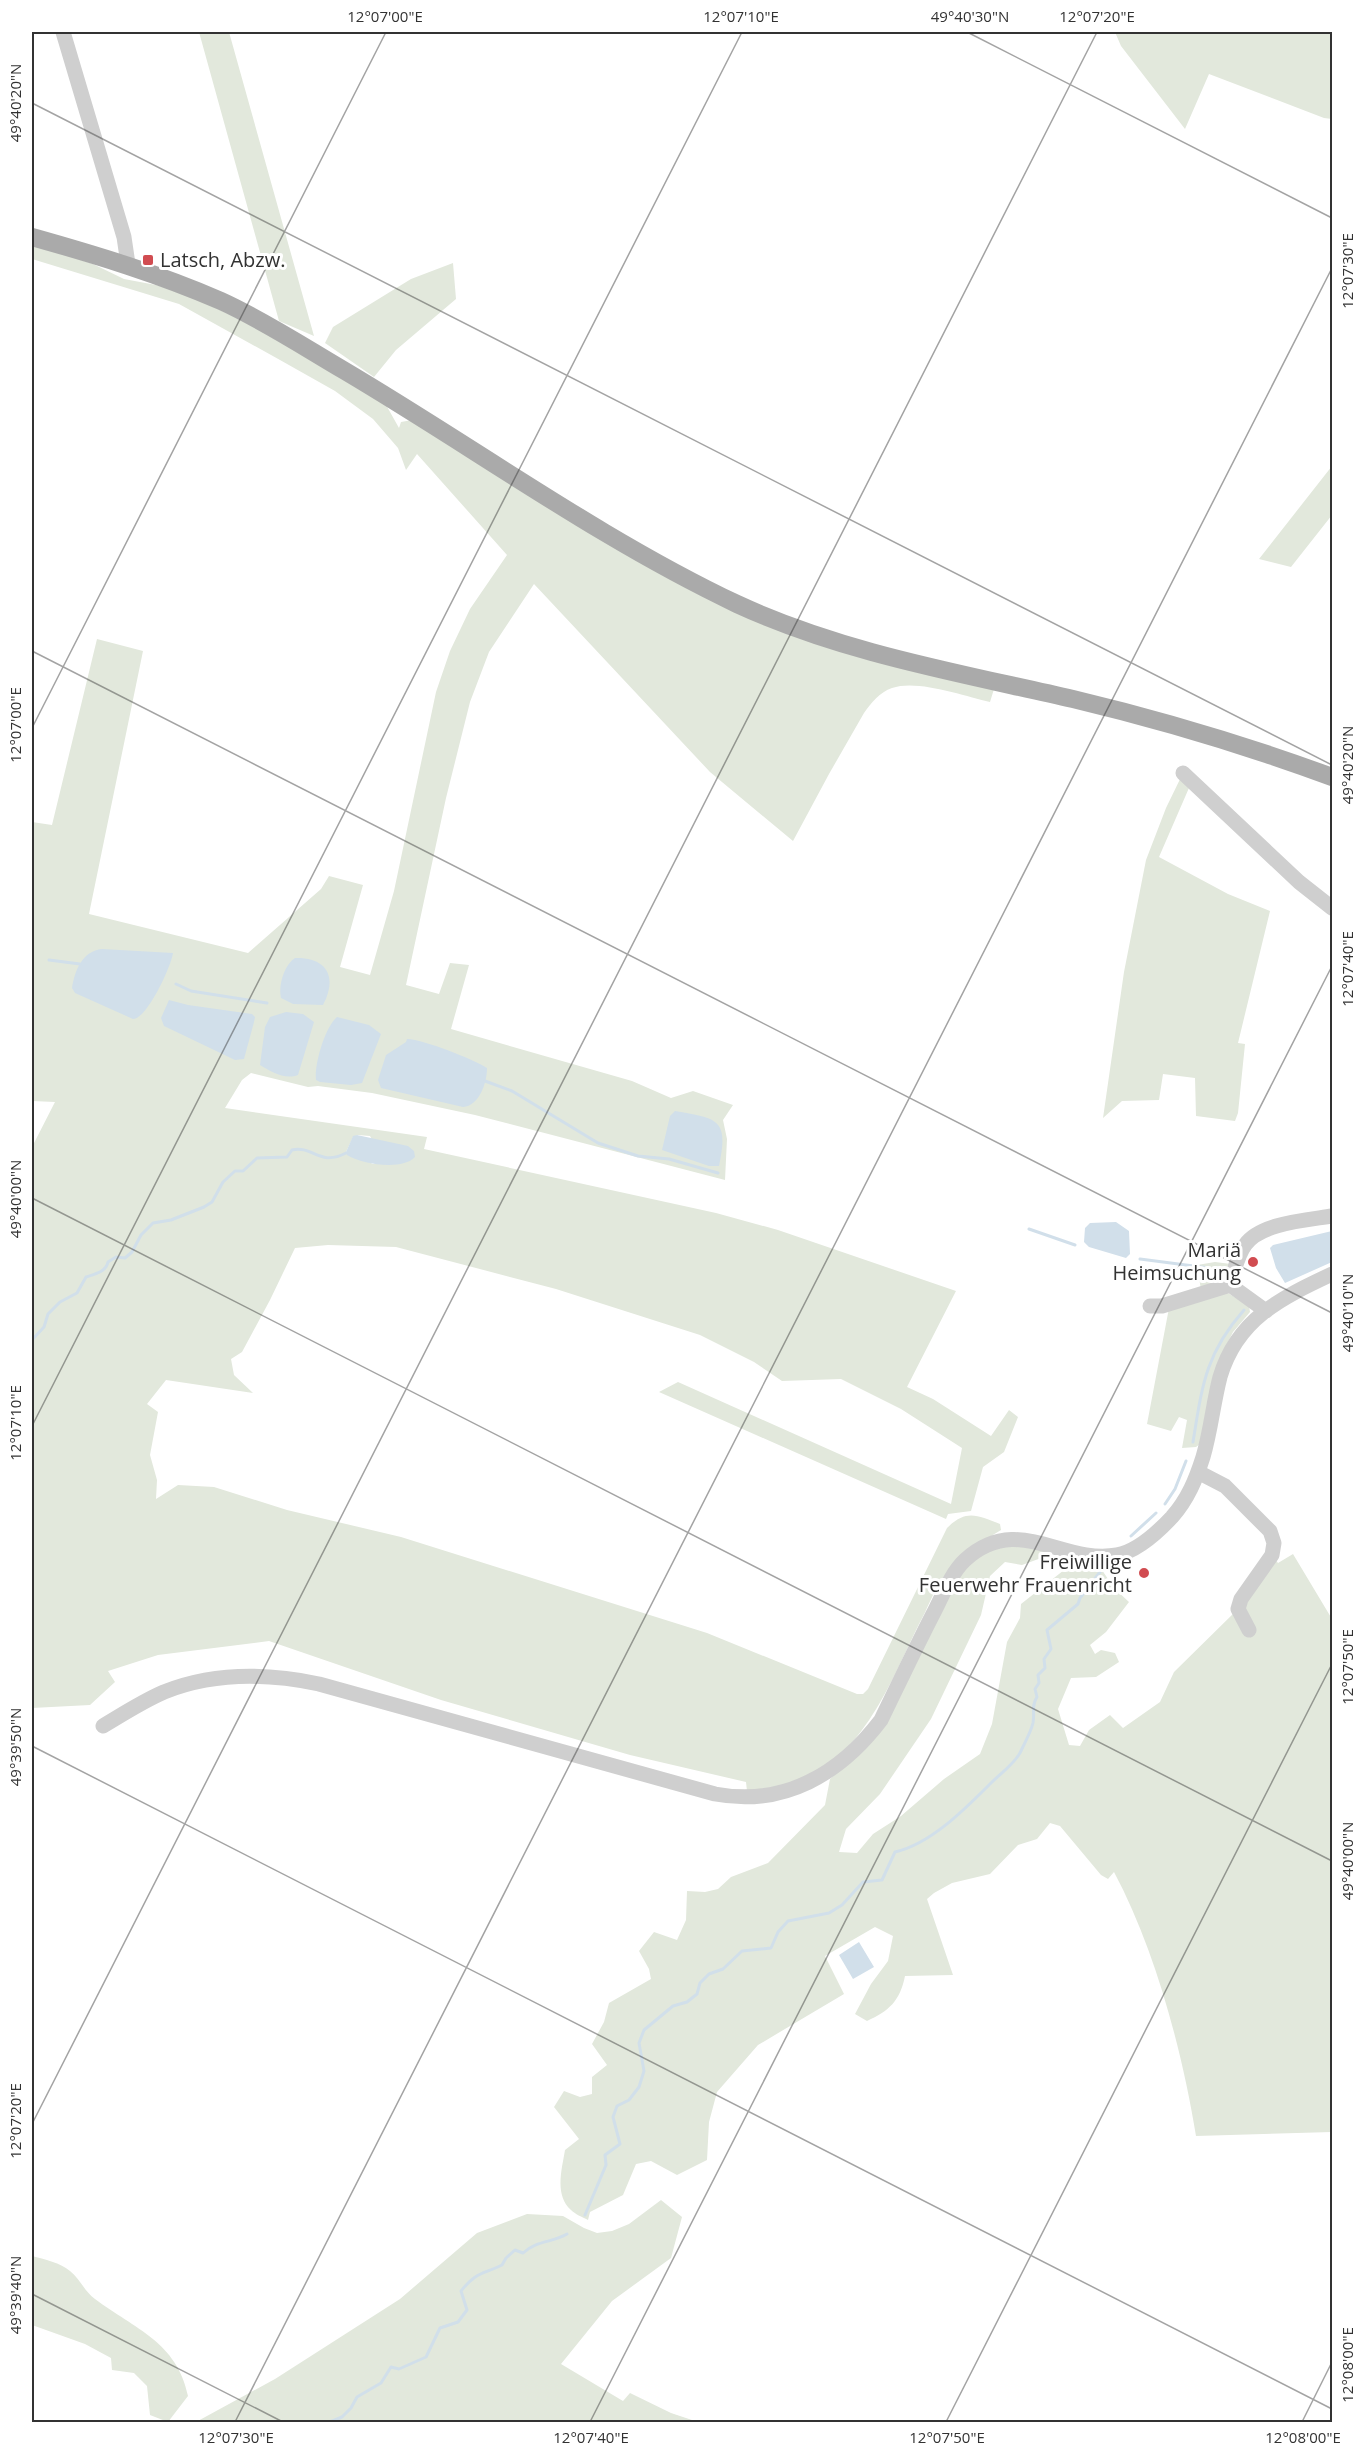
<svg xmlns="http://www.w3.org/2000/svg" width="1364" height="2454" viewBox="0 0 1364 2454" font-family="'Open Sans',sans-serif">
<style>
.green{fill:#e2e8dc;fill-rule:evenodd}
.water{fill:#d1dfea}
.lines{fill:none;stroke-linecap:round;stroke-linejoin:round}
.stream{stroke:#d1dfea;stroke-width:3}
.minor{stroke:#cfcfcf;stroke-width:15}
.major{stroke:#aaa;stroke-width:18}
.ticks{fill:none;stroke:#323232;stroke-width:1.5;stroke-opacity:0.45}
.poi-dot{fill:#d14c51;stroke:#fff;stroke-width:2}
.labels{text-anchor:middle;stroke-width:6;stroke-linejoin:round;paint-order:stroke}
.poi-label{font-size:20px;fill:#323232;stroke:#fff;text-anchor:end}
.neatline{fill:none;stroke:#323232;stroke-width:2}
.ticks-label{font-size:15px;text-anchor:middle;fill:#323232}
</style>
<rect width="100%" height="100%" fill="#fff"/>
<!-- green -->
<path class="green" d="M 199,32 L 229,32 L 314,336 L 279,321 Z
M 1115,32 L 1332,32 L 1332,119 L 1324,118 L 1209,74 L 1185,129 L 1121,46 Z
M 32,244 L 93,264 L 124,279 L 156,285 L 188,294 L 279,339 L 385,403 L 399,428 L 401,422 L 412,420 L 663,574 L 994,689 L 990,702 C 964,696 917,679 892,688 C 880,692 871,703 864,713 L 829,774 L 793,841 L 710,772 L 534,584 L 489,652 L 470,702 L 446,798 L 406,985 L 439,994 L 450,963 L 469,965 L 451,1029 L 632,1081 L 671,1098 L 693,1091 L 733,1105 L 723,1120 L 727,1139 L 725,1180 L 475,1115 L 372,1093 L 318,1086 L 308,1087 L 251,1073 L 242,1080 L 225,1108 L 427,1137 L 424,1149 L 716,1213 L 778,1230 L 956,1291 L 907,1387 L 933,1399 L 991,1436 L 1009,1410 L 1018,1417 L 1004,1452 L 983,1467 L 971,1511 L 948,1514 L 946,1519 L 659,1392 L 678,1382 L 951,1504 L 962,1448 L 901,1409 L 841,1379 L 782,1381 L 754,1362 L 700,1335 L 556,1289 L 396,1247 L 328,1245 L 295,1248 L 270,1300 L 242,1352 L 231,1359 L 234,1375 L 253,1393 L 166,1380 L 147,1404 L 158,1412 L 150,1455 L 157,1480 L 156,1499 L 178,1485 L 214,1487 L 287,1510 L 401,1537 L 707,1633 L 857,1694 L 863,1694 L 868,1689 L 947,1528 C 966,1509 977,1515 1000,1524 L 1001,1530 C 979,1543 958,1558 942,1579 C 933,1592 927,1610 919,1624 C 888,1687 860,1767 783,1785 C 771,1788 759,1789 747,1791 L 746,1782 L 630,1755 L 441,1700 L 269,1641 L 158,1655 L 108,1671 L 115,1682 L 90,1705 L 32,1708 L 32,1147 L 55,1102 L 32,1101 L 32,822 L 52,825 L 97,639 L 143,651 L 89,914 L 248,953 L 321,889 L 329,876 L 363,885 L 340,967 L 370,975 L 394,891 L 436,692 L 450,651 L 470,609 L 507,555 L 417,454 L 406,470 L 398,448 L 373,419 L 335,391 L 280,360 L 179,304 L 32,259 ZM 358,1135 L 370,1136 L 385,1164 L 373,1164 L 346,1152 L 353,1137 Z
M 453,263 L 456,299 L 396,350 L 374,377 L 325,343 L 333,327 L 411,279 Z
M 1332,466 L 1332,515 L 1291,567 L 1259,559 Z
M 1183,773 L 1192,781 L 1159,857 L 1228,894 L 1270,911 L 1238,1043 L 1245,1044 L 1238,1113 L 1235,1121 L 1196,1116 L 1195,1078 L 1163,1074 L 1159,1100 L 1122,1101 L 1103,1118 L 1124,972 L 1146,860 L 1166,808 Z
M 1215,1262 L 1231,1264 L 1226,1275 L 1201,1290 L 1197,1265 Z
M 1223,1290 L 1249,1306 L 1250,1312 L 1233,1332 L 1218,1362 L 1200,1444 L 1196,1447 L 1182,1448 L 1187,1420 L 1179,1417 L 1171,1431 L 1147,1424 L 1169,1308 Z
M 1023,1544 L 1045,1551 L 1044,1557 L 1022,1565 L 1005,1562 L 990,1576 L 981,1615 L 931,1719 L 880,1794 L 846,1829 L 839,1852 L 857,1853 L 873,1834 L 901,1816 L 944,1779 L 980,1754 L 992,1724 L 1007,1642 L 1020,1618 L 1021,1604 L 1078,1559 L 1098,1564 L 1114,1588 L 1129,1602 L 1106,1632 L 1090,1645 L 1095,1654 L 1101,1650 L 1115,1653 L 1119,1662 L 1096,1677 L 1071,1678 L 1058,1709 L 1069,1745 L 1080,1746 L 1089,1730 L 1110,1715 L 1123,1728 L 1160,1702 L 1174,1672 L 1238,1609 L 1272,1555 L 1278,1563 L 1293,1554 L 1332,1619 L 1332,2132 L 1196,2136 C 1182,2050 1155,1949 1114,1872 L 1108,1879 L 1101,1875 L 1060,1826 L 1050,1823 L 1037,1839 L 1018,1845 L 990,1874 L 952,1883 L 934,1893 L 927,1899 L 953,1975 L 905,1976 C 900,2001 889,2011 867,2021 L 855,2014 L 871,1984 L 888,1961 L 893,1936 L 875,1927 L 825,1956 L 844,1994 L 758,2045 L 717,2092 L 709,2122 L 707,2160 L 677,2175 L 651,2161 L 636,2164 L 623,2195 L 590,2212 L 588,2220 C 582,2217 575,2214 571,2210 C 554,2195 562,2169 565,2150 L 579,2139 L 554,2107 L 564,2091 L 580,2097 L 592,2094 L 592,2077 L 607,2065 L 592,2044 L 604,2022 L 609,2003 L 651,1979 L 649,1969 L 639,1951 L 654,1932 L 677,1940 L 686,1920 L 687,1891 L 705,1892 L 718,1889 L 731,1877 L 768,1863 L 825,1805 L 830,1779 L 863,1750 L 952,1587 C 975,1555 984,1547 1023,1544 Z
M 661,2200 L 682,2217 L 671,2258 L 612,2301 L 561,2364 L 623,2401 L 630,2393 L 671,2413 L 698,2422 L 196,2422 L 275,2379 L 400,2299 L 477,2233 L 527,2214 L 563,2216 L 584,2228 L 597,2233 L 612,2231 L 629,2224 Z
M 32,2256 C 44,2259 61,2263 70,2271 C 80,2279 85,2292 95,2299 C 135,2329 177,2342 188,2396 L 168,2422 L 150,2415 L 147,2386 L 134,2373 L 112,2370 L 111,2358 L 85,2344 L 32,2325 Z"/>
<!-- water -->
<path class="water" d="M 102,949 L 173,953 C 171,967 147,1019 133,1019 L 75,993 L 72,988 C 75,969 83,951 102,949 Z
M 295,958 C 327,957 338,977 323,1005 L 293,1004 L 281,998 C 278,986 284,965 295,958 Z
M 169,1000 L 188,1005 L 252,1014 L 255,1017 L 254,1022 L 244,1059 L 235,1060 L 164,1026 L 161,1018 Z
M 286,1012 L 303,1014 L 314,1022 L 298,1075 C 285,1080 271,1072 260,1065 L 265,1027 L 270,1017 Z
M 337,1017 L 369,1025 L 381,1034 L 362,1083 L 351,1085 L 320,1082 L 316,1080 C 314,1065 325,1027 337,1017 Z
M 407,1039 C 419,1038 476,1060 487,1068 C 487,1083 479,1106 463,1107 L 381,1088 L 378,1080 L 386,1055 L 406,1042 Z
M 675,1111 C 718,1119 729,1118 719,1166 L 709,1166 L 662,1150 L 670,1116 Z
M 357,1135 L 408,1146 L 414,1151 L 415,1157 C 402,1171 361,1164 347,1155 L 346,1152 L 353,1136 Z
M 1116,1222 L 1129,1231 L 1130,1254 L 1126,1258 L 1089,1247 L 1084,1242 L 1085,1228 L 1090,1223 Z
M 1332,1231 L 1332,1262 L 1285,1283 L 1276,1268 L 1270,1248 L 1273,1245 Z
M 859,1942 L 874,1967 L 853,1979 L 839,1955 Z"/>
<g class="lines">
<!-- stream -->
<path class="stream" d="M 49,960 L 80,964
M 176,984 L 191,991 L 267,1003
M 485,1081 L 512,1091 L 598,1143 L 638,1156 L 669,1159 L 718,1173
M 1029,1229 L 1075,1245
M 1140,1259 L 1209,1268
M 32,1340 L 44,1327 L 48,1314 L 60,1302 L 77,1293 L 86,1277 C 95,1274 106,1272 108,1262 L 116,1257 L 125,1258 L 132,1252 L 141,1235 L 153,1223 L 171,1220 L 204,1207 L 212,1202 L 223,1182 L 235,1171 L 243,1171 L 257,1158 L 287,1157 L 292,1150 C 313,1145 319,1167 346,1153
M 1193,1442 C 1202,1387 1205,1354 1244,1310
M 1165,1504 L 1175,1489 L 1186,1461
M 1131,1536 L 1156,1513
M 585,2215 L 606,2165 L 605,2155 L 620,2144 L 613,2117 L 617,2106 L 629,2100 L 639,2087 L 644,2071 L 639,2043 L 644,2030 L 673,2006 L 687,2002 L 697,1994 L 700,1983 L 709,1974 L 723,1969 L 742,1951 L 771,1948 L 778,1932 L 788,1921 L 829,1913 L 842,1905 L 863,1882 L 882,1880 L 895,1852 C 931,1844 966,1808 991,1783 C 1001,1773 1013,1765 1020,1753 C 1024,1744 1031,1732 1033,1723 C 1035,1712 1031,1706 1037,1697 L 1035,1689 L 1039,1683 L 1038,1675 L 1045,1668 L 1044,1659 L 1051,1649 L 1047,1630 L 1078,1604 L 1080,1598 L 1103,1568
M 330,2422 L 342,2417 L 351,2408 L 357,2397 L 381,2383 L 391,2367 L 399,2369 L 426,2357 L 440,2328 L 458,2322 L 467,2310 L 461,2291 C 477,2271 482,2275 502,2265 L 506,2258 L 515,2250 L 523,2253 C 537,2240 552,2243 567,2234"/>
<!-- minor -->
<path class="minor" d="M 63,32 L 124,237 L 128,264
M 1183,773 L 1299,882 L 1332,908
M 1150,1306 L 1162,1306 L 1230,1285
M 1266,1311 L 1230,1285 C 1234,1272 1237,1256 1245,1245 C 1260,1223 1308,1220 1332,1216
M 1198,1472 L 1225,1486 L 1270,1531 L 1274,1543 L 1272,1555 L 1241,1599 L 1238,1609 L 1249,1630
M 103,1726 C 123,1714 143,1701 164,1692 C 214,1672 267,1673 319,1684 L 715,1794 C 784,1807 840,1774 881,1720 C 898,1685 915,1649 933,1614 C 942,1597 951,1573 965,1560 C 1018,1512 1062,1565 1117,1555 C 1138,1551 1158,1532 1172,1517 C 1188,1499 1196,1479 1203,1457 C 1211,1430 1213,1404 1220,1377 C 1237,1319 1281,1298 1332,1274"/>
<!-- major -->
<path class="major" d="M 32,237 C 96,255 159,274 221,301 C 263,320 304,347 345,371 C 475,448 600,539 737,604 C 843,653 960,673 1073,699 C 1161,720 1248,746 1332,777"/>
</g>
<!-- ticks -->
<path class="ticks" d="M 967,32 L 1332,218M 32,103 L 1332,765M 32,651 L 1332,1313M 32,728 L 386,32M 32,1198 L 1332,1861M 32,1426 L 742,32M 32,1746 L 1332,2409M 32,2124 L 1097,32M 32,2294 L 283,2422M 235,2422 L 1332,268M 590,2422 L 1332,966M 946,2422 L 1332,1664M 1302,2422 L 1332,2362"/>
<!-- markers -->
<g class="poi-dot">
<rect x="142" y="254" width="12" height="12" rx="3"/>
<circle cx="1253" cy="1262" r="6"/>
<circle cx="1144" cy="1573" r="6"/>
</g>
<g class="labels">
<!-- poi labels -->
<g class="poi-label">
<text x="160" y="267" text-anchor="start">Latsch, Abzw.</text>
<text x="1241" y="1257">Mariä<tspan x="1241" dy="23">Heimsuchung</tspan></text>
<text x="1132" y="1569">Freiwillige<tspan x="1132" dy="23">Feuerwehr Frauenricht</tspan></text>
</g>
</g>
<!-- border -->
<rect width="1364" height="2454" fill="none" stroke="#ffffff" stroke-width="66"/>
<rect x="33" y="33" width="1298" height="2388" class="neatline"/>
<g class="ticks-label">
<text x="385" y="22">12°07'00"E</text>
<text x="741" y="22">12°07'10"E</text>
<text x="970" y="22">49°40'30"N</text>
<text x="1097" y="22">12°07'20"E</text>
<text transform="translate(16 103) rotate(-90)" y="5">49°40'20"N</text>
<text transform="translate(1348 271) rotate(-90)" y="5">12°07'30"E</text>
<text transform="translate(16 725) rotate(-90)" y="5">12°07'00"E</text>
<text transform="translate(1348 765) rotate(-90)" y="5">49°40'20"N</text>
<text transform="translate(1348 969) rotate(-90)" y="5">12°07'40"E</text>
<text transform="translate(16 1199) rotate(-90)" y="5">49°40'00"N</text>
<text transform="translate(1348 1313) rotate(-90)" y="5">49°40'10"N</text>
<text transform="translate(16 1423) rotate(-90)" y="5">12°07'10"E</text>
<text transform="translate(1348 1667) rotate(-90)" y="5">12°07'50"E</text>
<text transform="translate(16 1747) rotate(-90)" y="5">49°39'50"N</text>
<text transform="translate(1348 1861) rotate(-90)" y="5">49°40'00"N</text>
<text transform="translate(16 2121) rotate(-90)" y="5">12°07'20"E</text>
<text transform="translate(16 2295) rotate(-90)" y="5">49°39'40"N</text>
<text transform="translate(1348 2365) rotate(-90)" y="5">12°08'00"E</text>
<text x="236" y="2443">12°07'30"E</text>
<text x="591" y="2443">12°07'40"E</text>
<text x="947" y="2443">12°07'50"E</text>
<text x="1303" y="2443">12°08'00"E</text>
</g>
</svg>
